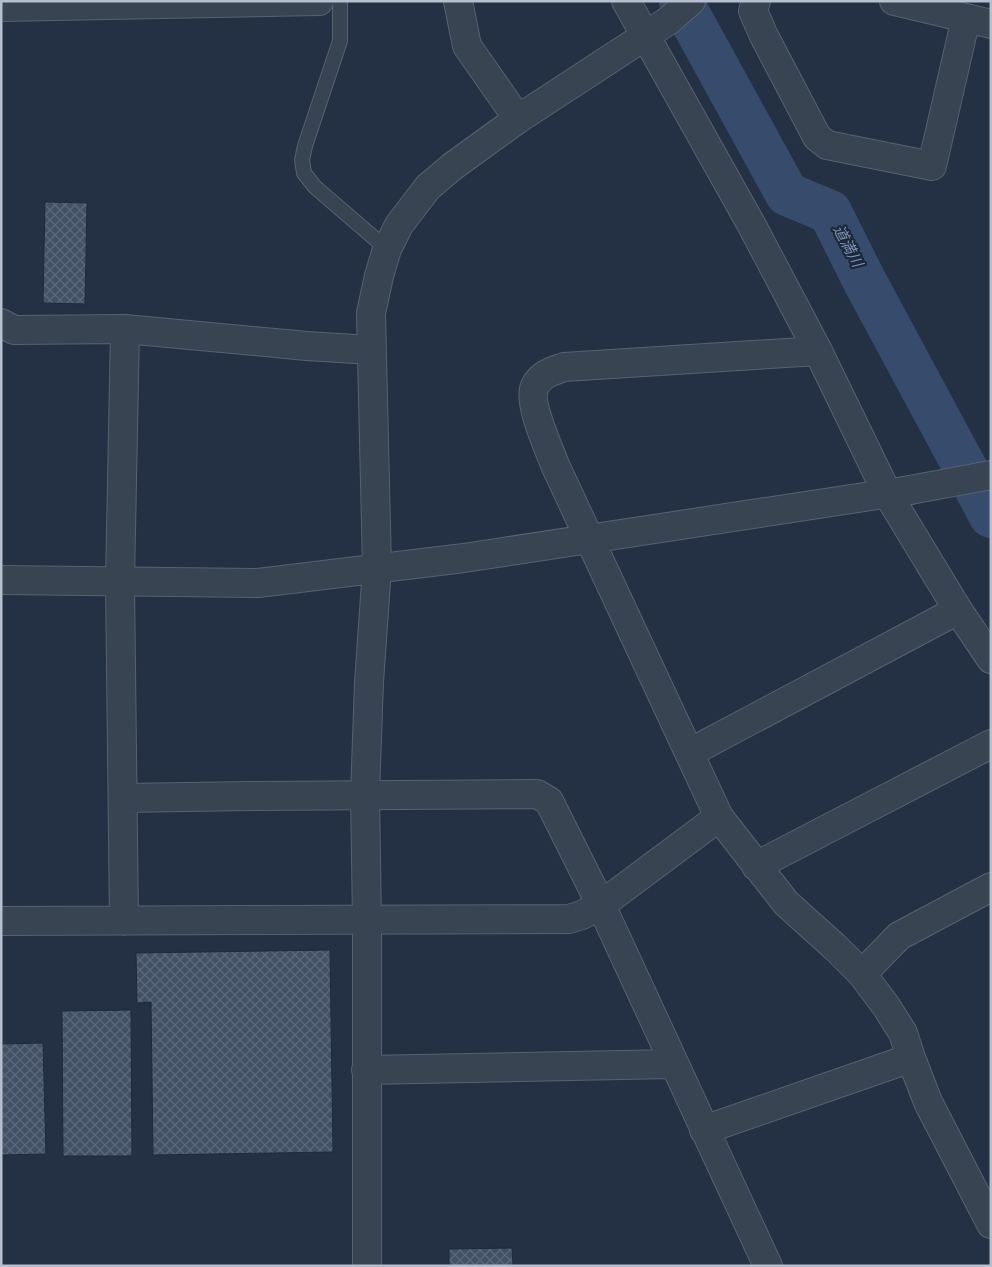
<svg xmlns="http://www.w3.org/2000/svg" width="992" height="1267" viewBox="0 0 992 1267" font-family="Karla,'Noto Sans JP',sans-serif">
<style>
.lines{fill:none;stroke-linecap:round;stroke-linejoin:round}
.river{stroke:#374c6c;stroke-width:44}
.building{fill:url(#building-cross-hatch);stroke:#1f2a3b}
.service-casing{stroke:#576171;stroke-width:16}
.minor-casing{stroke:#576171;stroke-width:30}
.tertiary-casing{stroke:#576171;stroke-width:30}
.service{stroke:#394453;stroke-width:14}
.minor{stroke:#394453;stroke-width:28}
.tertiary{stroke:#394453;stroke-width:28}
.labels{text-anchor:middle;stroke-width:4.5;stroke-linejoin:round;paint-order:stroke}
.water-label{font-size:15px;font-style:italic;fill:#7b94b7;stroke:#1d2839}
</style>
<defs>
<pattern id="building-cross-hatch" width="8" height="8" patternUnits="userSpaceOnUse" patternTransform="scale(1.25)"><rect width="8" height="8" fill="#435166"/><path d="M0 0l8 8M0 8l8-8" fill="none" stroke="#5c687b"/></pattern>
</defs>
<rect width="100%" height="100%" fill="#243144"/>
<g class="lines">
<!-- river -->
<path class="river" d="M 681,1 L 787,194 L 830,212 L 864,280 L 991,516"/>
</g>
<!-- building -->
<path class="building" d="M 45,202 L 87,203 L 85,304 L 43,303 Z
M 330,950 L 333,1152 L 153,1155 L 151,1002 L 137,1003 L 136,953 Z
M 131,1010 L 132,1156 L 63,1156 L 62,1011 Z
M 43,1043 L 46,1154 L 1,1155 L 1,1044 Z
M 512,1248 L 513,1266 L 449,1266 L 449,1249 Z"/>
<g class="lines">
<defs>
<path id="service" d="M 340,1 L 340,41 L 305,146 L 302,160 L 304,173 L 315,187 L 387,249"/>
<path id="minor" d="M 458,1 L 467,46 L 518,119
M 626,1 L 751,224 L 818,351 L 887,493 L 958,610 L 991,659
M 756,1 L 753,11 L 764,36 L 817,137 L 827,145 L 932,166 L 966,18
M 894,1 L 991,24
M 1,7 L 319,1
M 668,21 L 691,1
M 1,323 L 14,330 L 125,329 L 307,346 L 371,350
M 818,351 L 564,367 C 553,371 541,374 535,386 C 527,401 549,449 555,465 L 719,817 L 786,903 L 836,948 L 862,974 L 886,1006 L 903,1033 L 911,1058 L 928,1102 L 991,1224
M 910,490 L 991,475
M 689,753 L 958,610
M 123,798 L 251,796 L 537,794 L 549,801 L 601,905 L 768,1266
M 756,866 L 991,744
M 1,921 L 569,919 L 582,915 L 601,905 L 719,817
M 124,921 L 120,582 L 125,329
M 862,974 L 899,936 L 991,887
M 366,1070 L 673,1064
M 704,1130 L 911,1058"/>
<path id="tertiary" d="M 1,580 L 258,583 L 464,558 L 910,490
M 367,1266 L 367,921 L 365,795 L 369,682 L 377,568 L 371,313 L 379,276 L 387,249 L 399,225 L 428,187 L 453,166 L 518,119 L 668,21"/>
</defs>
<!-- service casing -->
<use href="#service" class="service-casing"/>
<!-- minor casing -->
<use href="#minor" class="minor-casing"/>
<!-- tertiary casing -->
<use href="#tertiary" class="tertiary-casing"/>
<!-- service -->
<use href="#service" class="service"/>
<!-- minor -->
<use href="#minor" class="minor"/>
<!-- tertiary -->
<use href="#tertiary" class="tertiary"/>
</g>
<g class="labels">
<!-- water labels -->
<g class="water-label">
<text transform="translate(848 246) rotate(62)" y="5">道満川</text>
</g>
</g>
<!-- border -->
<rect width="992" height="1267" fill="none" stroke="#b6bfcd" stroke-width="5"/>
</svg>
